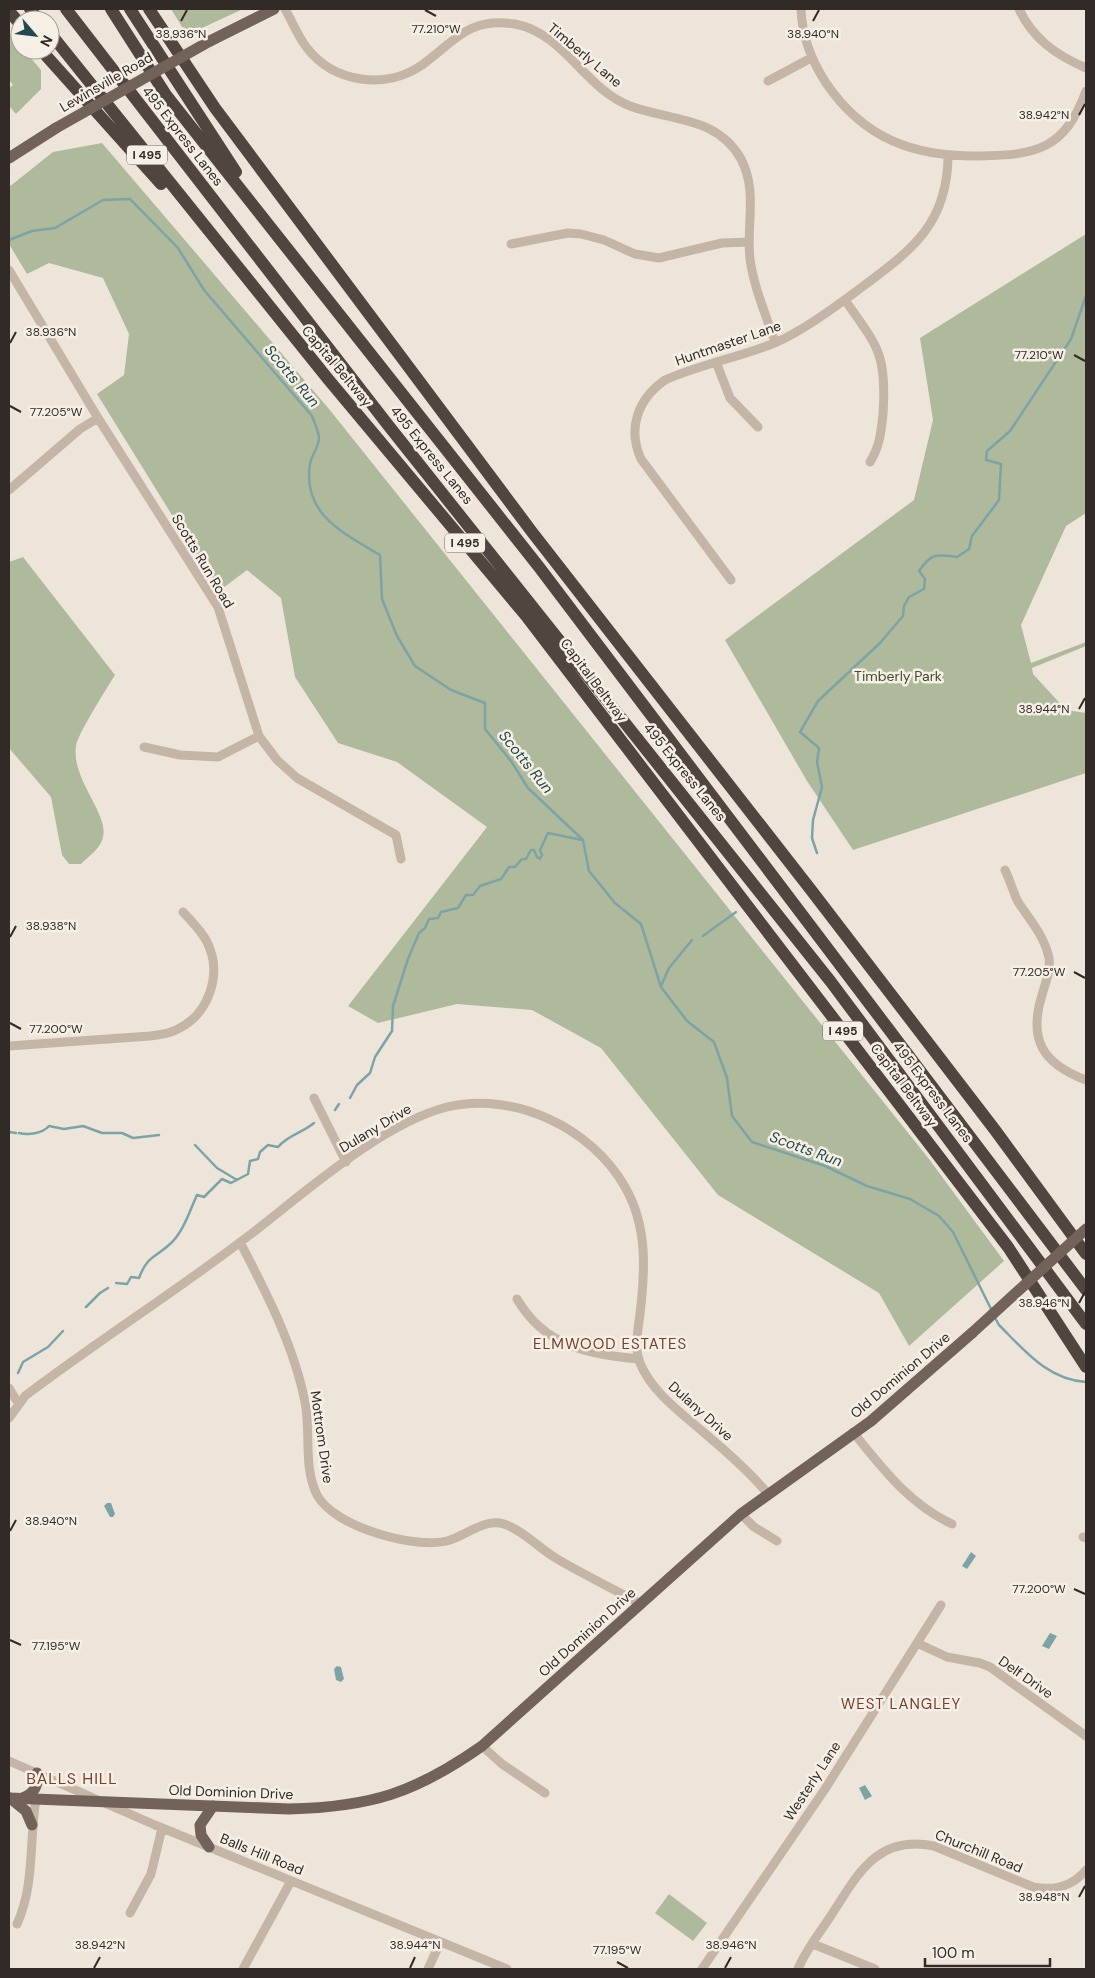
<svg xmlns="http://www.w3.org/2000/svg" width="1095" height="1978" viewBox="0 0 1095 1978" font-family="'DM Sans',sans-serif">
<style>
.green{fill:#afba9c}
.water{fill:#7ca4a7}
.lines{fill:none;stroke-linecap:round;stroke-linejoin:round}
.stream{stroke:#7ca4a7;stroke-width:2.5}
.minor{stroke:#c4b5a7;stroke-width:9}
.major{stroke:#726259;stroke-width:11}
.highway{stroke:#51453f;stroke-width:12}
.major-bridge{stroke:#726259;stroke-width:11}
.ticks{fill:none;stroke:#312a27;stroke-width:2}
.labels{text-anchor:middle;stroke-width:5;stroke-linejoin:round;paint-order:stroke}
.shield{fill:#f6efe5;stroke:#6c6560;stroke-width:1}
.shield-label{font-size:12px;font-weight:bold;fill:#312a27}
.street-label{font-size:14px;fill:#312a27;stroke:#f6efe5}
.park-label{font-size:14px;fill:#404c2e;stroke:#f6efe5}
.water-label{font-size:15px;font-style:italic;fill:#22494d;stroke:#f6efe5}
.neighbourhood-label{font-size:15px;letter-spacing:1px;fill:#763f2a;stroke:#f6efe5}
.quarter-label{font-size:16px;letter-spacing:1px;fill:#763f2a;stroke:#f6efe5}
.ticks-label{font-size:12px;text-anchor:middle;fill:#312a27;stroke:#f6efe5;stroke-width:5;stroke-linejoin:round;paint-order:stroke}
</style>
<rect width="100%" height="100%" fill="#eee5da"/>
<!-- green -->
<path class="green" d="M 171,9 L 243,9 L 187,35 Z
M 9,33 L 20,46 L 20,50 L 24,50 L 41,70 L 41,89 L 16,114 L 9,106 L 9,88 L 13,85 L 9,80 Z
M 102,143 L 329,409 L 929,1159 L 1004,1261 L 909,1346 L 879,1293 L 718,1195 L 601,1048 L 532,1010 L 457,1004 L 378,1023 L 348,1006 L 487,827 L 397,762 L 338,743 L 295,677 L 281,598 L 247,570 L 219,591 L 97,394 L 124,375 L 129,334 L 103,278 L 49,263 L 27,274 L 9,244 L 9,187 L 53,152 Z
M 1086,234 L 1086,513 L 1066,526 L 1021,625 L 1031,663 L 1086,642 L 1086,646 L 1032,668 L 1033,674 L 1066,710 L 1086,713 L 1086,773 L 853,850 L 807,781 L 725,640 L 914,500 L 933,420 L 920,338 Z
M 23,557 L 115,675 C 107,688 77,735 76,746 C 71,779 109,814 103,837 C 101,848 89,856 81,864 L 69,864 L 62,855 L 51,797 L 9,748 L 9,562 Z
M 669,1894 L 707,1923 L 693,1941 L 655,1913 Z"/>
<!-- water -->
<path class="water" d="M 107,1503 L 111,1503 L 115,1514 L 113,1517 L 110,1517 L 104,1506 Z
M 971,1552 L 976,1556 L 967,1569 L 962,1566 Z
M 1050,1633 L 1057,1636 L 1049,1649 L 1042,1646 Z
M 337,1666 L 341,1667 L 344,1679 L 341,1682 L 336,1680 L 334,1669 Z
M 865,1785 L 872,1796 L 865,1800 L 859,1788 Z"/>
<g class="lines">
<!-- stream -->
<path class="stream" d="M 9,240 L 32,231 L 55,228 L 103,200 L 130,199 L 178,248 L 204,290 L 312,416 C 314,422 319,432 319,438 C 319,447 311,456 310,464 C 302,514 343,533 380,555 L 382,599 L 397,636 L 415,666 L 451,690 L 485,703 L 485,729 L 511,761 L 528,788 L 583,840 L 589,871 L 615,903 L 641,924 L 661,987 L 687,1021 L 714,1042 L 727,1078 L 732,1116 L 752,1142 L 825,1166 L 867,1186 L 910,1199 L 939,1216 L 953,1232 L 992,1311
M 817,853 L 812,838 L 813,820 L 822,787 L 817,762 L 819,748 L 800,732 L 818,701 L 880,643 L 903,616 L 904,606 L 909,597 L 924,589 L 925,579 L 919,571 C 931,553 936,554 957,557 L 969,549 L 972,536 L 999,500 L 1001,464 L 986,460 L 987,451 L 1010,431 L 1071,339 L 1086,296
M 703,936 L 736,912
M 661,986 L 669,968 L 692,940
M 350,1098 L 357,1085 L 370,1073 L 375,1057 L 392,1031 L 393,1006 L 408,959 L 419,933 L 425,928 L 429,919 L 438,918 L 441,912 L 458,908 L 466,895 L 473,895 L 480,886 L 501,879 L 509,867 L 515,867 L 522,859 L 526,859 L 531,850 L 534,850 L 537,857 L 540,859 L 542,855 L 540,850 L 548,833 L 582,840
M 335,1110 L 339,1104
M 9,1132 L 16,1133
M 19,1133 C 28,1135 42,1134 49,1126 L 64,1129 L 83,1126 L 102,1133 L 122,1133 L 133,1138 L 159,1135
M 195,1145 L 217,1168 L 237,1180
M 116,1283 L 127,1284 L 131,1277 L 139,1278 C 147,1256 155,1258 170,1244 C 183,1233 190,1210 197,1195 L 204,1197 L 222,1179 L 231,1183 L 248,1174 L 250,1161 L 258,1159 L 260,1152 L 268,1145 L 278,1147 C 288,1135 302,1133 314,1123
M 86,1307 L 100,1293 L 108,1288
M 995,1318 L 999,1325 C 1024,1350 1048,1380 1086,1382
M 18,1373 L 23,1362 L 48,1347 L 63,1331"/>
<!-- minor -->
<path class="minor" d="M 285,9 C 292,21 298,37 307,48 C 334,83 386,90 422,65 C 455,41 468,17 515,24 C 564,33 585,89 630,106 C 670,121 717,116 741,159 C 758,191 746,226 750,259 C 754,288 766,315 775,342
M 801,9 C 802,37 811,60 826,83 C 864,139 914,157 980,156 C 1037,155 1065,149 1086,91
M 1019,9 C 1033,39 1056,55 1086,68
M 768,81 L 811,58
M 511,244 L 568,233 L 581,234 L 604,240 L 635,254 L 659,258 L 722,243 L 749,242
M 9,270 L 98,418 L 218,607 L 259,736 L 277,760 L 297,778 L 396,835 L 401,859
M 845,300 C 878,347 887,354 883,414 C 881,432 880,446 870,462
M 716,362 L 730,398 L 758,427
M 9,490 L 80,429 L 98,418
M 731,580 L 641,459 C 627,428 638,399 665,380 C 701,364 741,357 777,342 C 805,329 829,311 854,293 C 907,253 948,228 948,155
M 144,747 L 180,755 L 218,757 L 259,736
M 1005,870 C 1010,880 1013,892 1018,902 C 1030,920 1044,935 1049,958 C 1051,971 1045,984 1042,995 C 1028,1040 1043,1064 1086,1080
M 9,1046 L 150,1036 C 159,1035 168,1034 176,1030 C 209,1015 223,974 207,942 C 201,930 191,921 183,912
M 314,1098 L 346,1162
M 240,1242 C 266,1292 294,1346 305,1402 C 311,1432 303,1467 317,1495 C 334,1527 414,1549 447,1541 C 466,1536 484,1518 504,1524 C 522,1530 538,1547 554,1557 C 582,1574 612,1588 641,1604
M 517,1299 C 545,1347 588,1354 639,1359
M 9,1388 L 18,1403
M 9,1418 L 25,1396 C 99,1340 178,1290 251,1234 C 304,1193 383,1123 447,1107 C 514,1091 592,1128 625,1187 C 648,1227 645,1271 640,1314 C 638,1330 634,1348 640,1363 C 652,1392 679,1411 702,1431 C 726,1451 749,1471 769,1495
M 853,1432 C 882,1468 909,1504 952,1524
M 741,1514 L 754,1527 L 777,1541
M 1083,1537 L 1086,1538
M 917,1643 L 947,1657 L 980,1663 L 990,1667 L 1086,1736
M 482,1746 L 502,1764 L 545,1793
M 9,1761 L 155,1825 L 507,1969
M 130,1913 L 151,1874 L 162,1828
M 17,1924 C 35,1885 29,1841 36,1799
M 813,1944 L 875,1969
M 243,1969 L 291,1881
M 428,1969 L 440,1943
M 702,1969 L 825,1789 L 941,1605
M 798,1969 C 805,1951 819,1934 830,1917 C 857,1876 876,1834 934,1846 L 1033,1887 C 1054,1891 1072,1887 1086,1870"/>
<!-- major -->
<path class="major" d="M 210,41 L 274,9
M 9,158 L 56,128
M 9,1798 L 289,1809 C 371,1807 415,1793 482,1746 L 741,1514 L 871,1421 L 972,1333
M 10,1798 L 26,1811 L 32,1825
M 22,1798 C 34,1795 39,1784 37,1773
M 209,1847 L 201,1835 L 200,1825 L 213,1806"/>
<!-- highway -->
<path class="highway" d="M 30,9 L 39,20
M 66,9 L 388,425 L 831,982 L 1086,1324
M 111,9 L 166,95 L 539,567 L 1086,1290
M 130,9 L 236,172
M 149,9 L 215,108 L 532,532 L 811,890 L 995,1130 L 1086,1254
M 9,11 L 20,24
M 50,33 L 328,379 L 527,617 L 1008,1247 L 1086,1367
M 41,50 L 161,184"/>
<!-- major-bridge -->
<path class="major-bridge" d="M 56,128 L 210,41
M 972,1333 L 1086,1229"/>
</g>
<!-- ticks -->
<path class="ticks" d="M 425,10 L 436,16M 181,21 L 187,10M 813,21 L 819,10M 1079,115 L 1085,104M 10,343 L 16,332M 1074,355 L 1085,361M 10,406 L 21,412M 1079,709 L 1085,698M 10,937 L 16,926M 1074,972 L 1085,978M 10,1023 L 21,1029M 1079,1303 L 1085,1292M 10,1531 L 16,1520M 1074,1589 L 1085,1594M 10,1640 L 21,1645M 1079,1897 L 1085,1886M 617,1962 L 628,1968M 94,1968 L 100,1957M 410,1968 L 415,1957M 725,1968 L 731,1957"/>
<g class="labels">
<!-- shield labels -->
<g class="shield">
<rect x="127" y="145.5" width="40" height="19" rx="4"/>
<rect x="445" y="533.5" width="40" height="19" rx="4"/>
<rect x="823" y="1021.5" width="40" height="19" rx="4"/>
</g>
<g class="shield-label">
<text x="147" y="159">I 495</text>
<text x="465" y="547">I 495</text>
<text x="843" y="1035">I 495</text>
</g>
<!-- street labels -->
<g class="street-label">
<text transform="translate(585 55) rotate(40)" y="5">Timberly Lane</text>
<text transform="translate(106 82) rotate(-30)" y="5">Lewinsville Road</text>
<text transform="translate(183 136) rotate(52)" y="5">495 Express Lanes</text>
<text transform="translate(728 343) rotate(-19)" y="5">Huntmaster Lane</text>
<text transform="translate(337 366) rotate(50)" y="5">Capital Beltway</text>
<text transform="translate(432 455) rotate(51)" y="5">495 Express Lanes</text>
<text transform="translate(203 561) rotate(59)" y="5">Scotts Run Road</text>
<text transform="translate(594 680) rotate(53)" y="5">Capital Beltway</text>
<text transform="translate(685 772) rotate(51)" y="5">495 Express Lanes</text>
<text transform="translate(904 1085) rotate(53)" y="5">Capital Beltway</text>
<text transform="translate(933 1092) rotate(53)" y="5">495 Express Lanes</text>
<text transform="translate(375 1128) rotate(-31)" y="5">Dulany Drive</text>
<text transform="translate(900 1375) rotate(-40)" y="5">Old Dominion Drive</text>
<text transform="translate(701 1411) rotate(42)" y="5">Dulany Drive</text>
<text transform="translate(322 1437) rotate(82)" y="5">Mottrom Drive</text>
<text transform="translate(587 1632) rotate(-42)" y="5">Old Dominion Drive</text>
<text transform="translate(1026 1677) rotate(35)" y="5">Delf Drive</text>
<text transform="translate(812 1781) rotate(-57)" y="5">Westerly Lane</text>
<text transform="translate(231 1792) rotate(2)" y="5">Old Dominion Drive</text>
<text transform="translate(979 1851) rotate(22)" y="5">Churchill Road</text>
<text transform="translate(262 1854) rotate(22)" y="5">Balls Hill Road</text>
</g>
<!-- park labels -->
<g class="park-label">
<text x="898" y="681">Timberly Park</text>
</g>
<!-- water labels -->
<g class="water-label">
<text transform="translate(292 376) rotate(50)" y="5">Scotts Run</text>
<text transform="translate(526 762) rotate(51)" y="5">Scotts Run</text>
<text transform="translate(806 1149) rotate(20)" y="5">Scotts Run</text>
</g>
<!-- neighbourhood labels -->
<g class="neighbourhood-label">
<text x="610" y="1349">ELMWOOD ESTATES</text>
<text x="901" y="1709">WEST LANGLEY</text>
</g>
<!-- quarter labels -->
<g class="quarter-label">
<text x="72" y="1784">BALLS HILL</text>
</g>
</g>
<g class="ticks-label">
<text x="436" y="33">77.210°W</text>
<text x="181" y="38">38.936°N</text>
<text x="813" y="38">38.940°N</text>
<text x="1044" y="119">38.942°N</text>
<text x="51" y="336">38.936°N</text>
<text x="1039" y="359">77.210°W</text>
<text x="56" y="416">77.205°W</text>
<text x="1044" y="713">38.944°N</text>
<text x="51" y="930">38.938°N</text>
<text x="1039" y="976">77.205°W</text>
<text x="56" y="1033">77.200°W</text>
<text x="1044" y="1307">38.946°N</text>
<text x="51" y="1525">38.940°N</text>
<text x="1039" y="1593">77.200°W</text>
<text x="56" y="1650">77.195°W</text>
<text x="1044" y="1901">38.948°N</text>
<text x="100" y="1949">38.942°N</text>
<text x="415" y="1949">38.944°N</text>
<text x="731" y="1949">38.946°N</text>
<text x="617" y="1954">77.195°W</text>
</g>
<!-- border -->
<rect width="1095" height="1978" fill="none" stroke="#312a27" stroke-width="20"/>
<!-- north arrow -->
<g transform="translate(35 35) rotate(118)"><circle r="24" fill="#f6efe5" stroke="#a7a099"/>
<path d="M0-4L9 19L0 12L-9 19Z" fill="#22494d"/>
<text y="-8" font-size="14" font-weight="bold" text-anchor="middle" fill="#312a27">N</text>
</g>
<!-- scale -->
<path d="M925 1958v8h125v-8" fill="none" stroke="#312a27" stroke-width="2.5"/>
<text x="932" y="1958" font-size="15" fill="#312a27" stroke="#f6efe5" stroke-width="4" paint-order="stroke">100 m</text>
</svg>
